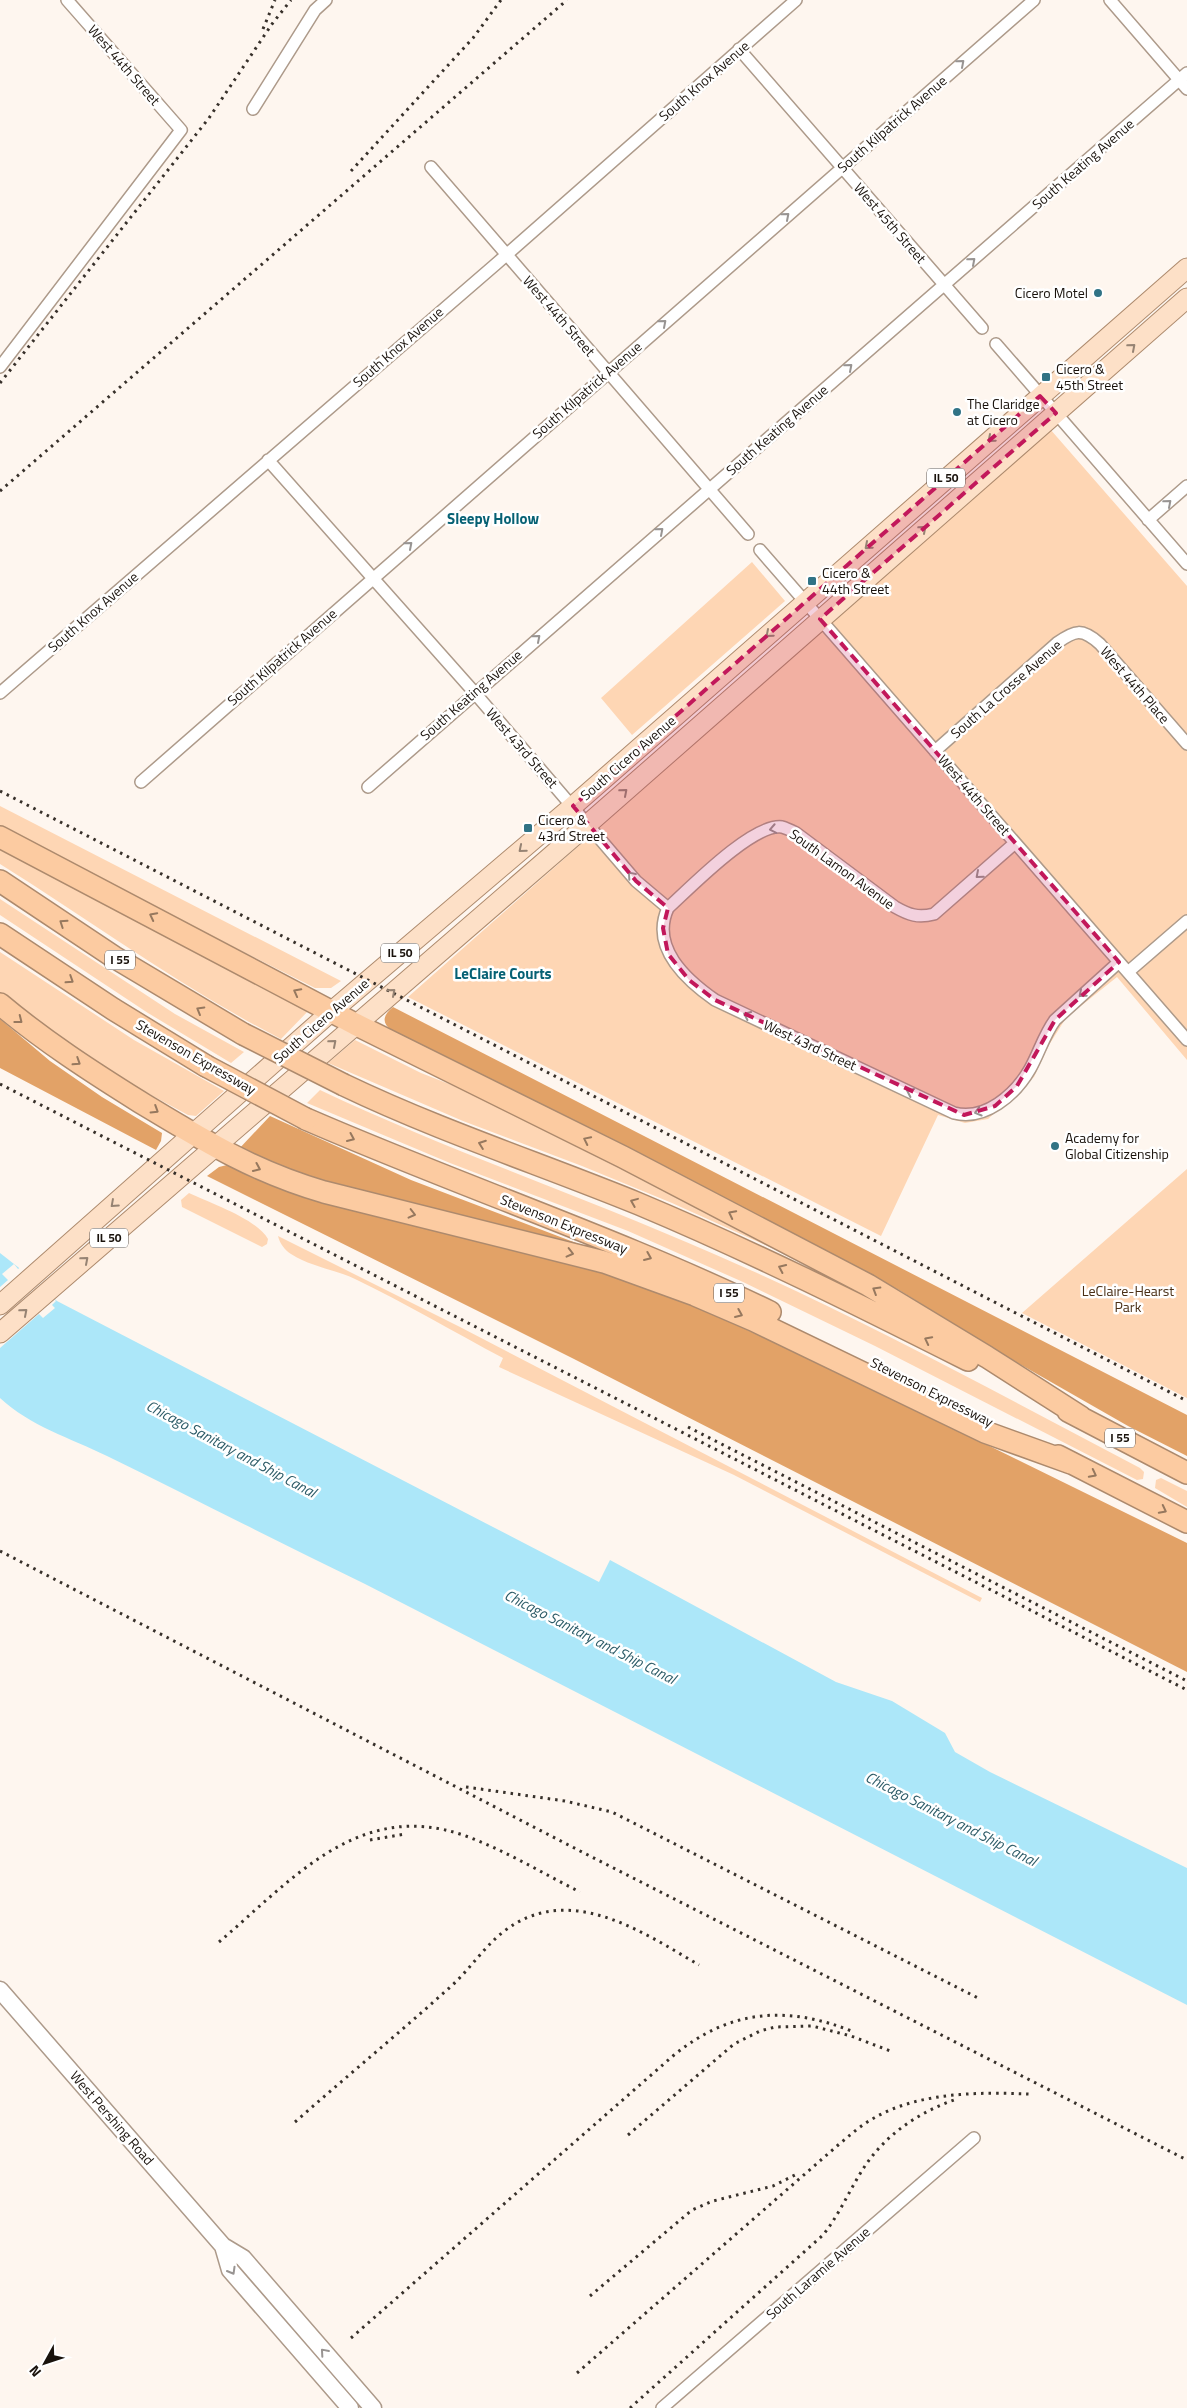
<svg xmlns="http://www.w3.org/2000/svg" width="1187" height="2408" viewBox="0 0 1187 2408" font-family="'Titillium Web',sans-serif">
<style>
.green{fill:#fed6b4}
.forest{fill:#e2a267}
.water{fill:#ace7f9}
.pier{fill:#fef6ef}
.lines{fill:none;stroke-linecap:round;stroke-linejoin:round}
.street-casing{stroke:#ad9a8a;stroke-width:14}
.secondary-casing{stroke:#ad9a8a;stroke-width:19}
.primary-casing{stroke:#ad8a6d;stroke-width:21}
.highway-casing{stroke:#ad8a6d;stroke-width:24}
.street{stroke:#fff;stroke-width:11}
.secondary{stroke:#fff;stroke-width:16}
.primary{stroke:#fde0c7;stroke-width:19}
.highway{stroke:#fccba1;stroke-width:21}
.rail{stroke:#37302a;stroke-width:3;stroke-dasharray:2.5 5;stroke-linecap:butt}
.highway-bridge-casing{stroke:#ad8a6d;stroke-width:24;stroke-linecap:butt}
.highway-bridge{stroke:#fccba1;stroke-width:21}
.oneway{stroke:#989492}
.oneway2{stroke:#968373}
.oneway3{stroke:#96785e}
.marked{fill:#c2185b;fill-opacity:0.2;stroke:#c2185b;stroke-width:4;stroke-dasharray:10 6;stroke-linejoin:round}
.poi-dot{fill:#317385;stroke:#fff;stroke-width:2}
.labels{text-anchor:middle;stroke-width:5;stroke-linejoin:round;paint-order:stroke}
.shield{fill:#fff;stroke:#5e5955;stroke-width:1}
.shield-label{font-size:12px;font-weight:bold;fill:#19120c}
.street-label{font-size:14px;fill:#19120c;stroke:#fff}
.poi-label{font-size:14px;fill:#19120c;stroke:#fff;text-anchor:start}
.park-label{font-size:14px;fill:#4a2f15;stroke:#fff}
.neighbourhood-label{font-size:15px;font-weight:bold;fill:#066174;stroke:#fff}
.water-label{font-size:15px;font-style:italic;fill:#2c5b67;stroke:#fff}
</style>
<rect width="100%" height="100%" fill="#fef6ef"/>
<!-- green -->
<path class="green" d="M 1050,429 L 1187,586 L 1187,1060 L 1117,977 L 1066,1018 L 1049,1045 L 1034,1077 L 988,1119 L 965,1123 L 938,1115 L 881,1236 L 408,997 Z
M 752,562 L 785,601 L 632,735 L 601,698 Z
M 0,806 L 341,981 L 331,988 L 315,988 L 0,829 Z
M 0,845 L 311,1008 L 281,1039 C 182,988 94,923 0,864 Z
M 0,899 L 175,1014 L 244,1052 L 231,1063 L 148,1013 L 0,915 Z
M 0,952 L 134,1040 L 224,1091 L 196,1116 L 188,1115 L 103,1069 L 0,996 Z
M 355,1040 L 421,1073 L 485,1098 L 834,1276 L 672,1203 L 582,1166 L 463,1121 L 328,1063 Z
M 320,1090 C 449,1151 584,1197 714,1254 C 860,1317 999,1394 1140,1468 L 1144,1472 L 1143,1479 L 1137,1480 L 875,1346 L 743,1282 L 628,1231 L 450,1163 L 307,1103 Z
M 1187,1169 L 1187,1398 L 1022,1313 Z
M 189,1193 C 210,1203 257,1219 268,1239 L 267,1244 L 262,1247 L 182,1207 L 181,1200 Z
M 278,1236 L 460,1327 L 982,1598 L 980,1602 L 734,1475 L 499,1367 L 503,1358 C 454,1332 405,1303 355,1279 C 334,1269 311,1267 291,1254 C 285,1250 280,1244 278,1236 Z
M 1161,1478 L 1187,1491 L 1187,1507 L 1155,1488 L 1156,1480 Z"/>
<!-- forest -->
<path class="forest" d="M 393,1007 L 1187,1415 L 1187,1456 L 1128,1426 L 997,1351 L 899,1290 L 392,1031 C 381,1023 383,1015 393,1007 Z
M 0,1019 L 50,1061 L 102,1097 L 162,1133 L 161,1141 L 156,1150 L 0,1068 Z
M 270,1116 L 411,1180 L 605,1254 L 334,1188 L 237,1151 Z
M 227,1165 L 244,1172 L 450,1231 L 653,1286 L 857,1381 L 1187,1543 L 1187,1672 L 574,1359 L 207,1176 L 219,1167 Z"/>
<!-- water -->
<path class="water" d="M 0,1253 L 23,1271 L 57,1301 L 599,1582 L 610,1560 L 836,1682 L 892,1701 L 945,1733 L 955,1752 L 990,1772 L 1187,1868 L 1187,2005 L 365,1584 C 278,1542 193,1498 107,1456 C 70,1438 30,1426 0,1398 Z"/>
<!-- pier -->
<path class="pier" d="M 14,1264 L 18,1269 L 22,1266 L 25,1269 L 56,1301 L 52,1305 L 55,1308 L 43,1318 L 39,1314 L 0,1348 L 0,1287 L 8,1280 L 2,1274 Z"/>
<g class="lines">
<defs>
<path id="street" d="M 1110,0 L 1187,89
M 739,49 L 982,328
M 253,109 L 315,10 L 326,0
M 431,167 L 748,534
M 996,344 L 1187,564
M 0,367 L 181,130 L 67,0
M 268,460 L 474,692 L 636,881 L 668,908
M 1148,520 L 1187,486
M 760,550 L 1187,1040
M 0,693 L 496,264 L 796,0
M 935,751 L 1057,643 C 1075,630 1082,628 1100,644 L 1187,744
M 141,782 L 1034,0
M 368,787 L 1187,73
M 1015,843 L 934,914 C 918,918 909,915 895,907 L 796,833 C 792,831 786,828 782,827 C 753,823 690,888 668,908 C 650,947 685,979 715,1000 L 954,1113 C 985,1121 1015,1095 1030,1069 C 1039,1053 1044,1035 1055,1020 L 1119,962
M 1128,972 L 1187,921
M 662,2408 L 974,2138"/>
<path id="secondary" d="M 0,1990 L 223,2246 L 243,2258 L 373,2408
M 223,2246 L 230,2270 L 350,2408"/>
<path id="primary" d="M 0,1305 L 332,1011 L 573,806 L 1187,268
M 0,1333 L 588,824 L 1187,298"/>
<path id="highway" d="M 0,837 L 355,1024 L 623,1157 L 868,1285 L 987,1357 L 1081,1417
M 0,881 L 114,957 L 243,1034
M 0,934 L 113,1009 L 206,1066
M 0,1004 C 44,1041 92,1072 140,1102 C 203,1140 252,1171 324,1192 L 604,1262 L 695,1295 L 753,1320 L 985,1432 L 1071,1463
M 344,1085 C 440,1131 541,1164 639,1204 C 751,1251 859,1305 968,1360
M 306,1119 C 460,1186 619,1239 770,1312
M 1068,1411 L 1187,1473
M 1058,1456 L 1187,1522"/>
</defs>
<!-- street casing -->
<use href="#street" class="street-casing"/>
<!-- secondary casing -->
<use href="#secondary" class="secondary-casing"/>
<!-- primary casing -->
<use href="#primary" class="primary-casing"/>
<!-- highway casing -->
<use href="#highway" class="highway-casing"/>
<!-- street -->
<use href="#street" class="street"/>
<!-- secondary -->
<use href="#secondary" class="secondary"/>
<!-- primary -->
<use href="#primary" class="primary"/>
<!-- highway -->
<use href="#highway" class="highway"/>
<!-- rail -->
<path class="rail" d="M 263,29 L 275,0
M 351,171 L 473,38 L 501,0
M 0,383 L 209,118 L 272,24 L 291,0
M 0,491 L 567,0
M 0,791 L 1187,1401
M 0,1084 L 1187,1690
M 688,1427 L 1187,1681
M 0,1551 L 584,1853 L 1187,2160
M 466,1787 L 565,1801 L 612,1812 L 980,1999
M 370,1840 L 405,1834
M 219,1942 C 291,1881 358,1799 463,1835 C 503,1849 542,1873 580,1892
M 295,2122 C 346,2077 398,2034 448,1989 C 468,1972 482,1949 503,1932 C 568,1881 641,1931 699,1965
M 628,2135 L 734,2044 L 760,2031 L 775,2027 L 812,2026 L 851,2036 L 893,2052
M 590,2296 L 692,2210 L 713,2201 L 773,2186 L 799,2173
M 351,2338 L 674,2055 C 731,2009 787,2005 854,2032
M 577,2373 L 837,2146 C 849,2136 861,2125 874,2118 C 919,2092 979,2092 1029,2094
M 630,2408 L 823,2235 C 839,2215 849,2191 863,2169 C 884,2136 917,2113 954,2100"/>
<defs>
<path id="highway-bridge" d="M 243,1034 L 344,1085
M 206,1066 L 306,1119"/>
</defs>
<!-- highway-bridge casing -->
<use href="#highway-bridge" class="highway-bridge-casing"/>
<!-- highway-bridge -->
<use href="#highway-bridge" class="highway-bridge"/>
</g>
<!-- one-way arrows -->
<defs><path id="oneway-chevron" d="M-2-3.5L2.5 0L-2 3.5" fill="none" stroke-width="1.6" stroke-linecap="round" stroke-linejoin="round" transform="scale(1.25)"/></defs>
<g class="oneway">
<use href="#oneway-chevron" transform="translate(961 63) rotate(-41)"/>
<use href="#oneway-chevron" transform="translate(786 216) rotate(-41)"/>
<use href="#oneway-chevron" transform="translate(972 261) rotate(-41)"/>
<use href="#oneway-chevron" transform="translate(663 323) rotate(-41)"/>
<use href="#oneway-chevron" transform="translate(849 367) rotate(-41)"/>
<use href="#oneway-chevron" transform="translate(1168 503) rotate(-41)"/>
<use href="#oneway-chevron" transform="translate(660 531) rotate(-41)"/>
<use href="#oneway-chevron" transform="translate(409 545) rotate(-41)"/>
<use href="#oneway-chevron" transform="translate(537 638) rotate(-41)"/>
<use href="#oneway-chevron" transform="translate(773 829) rotate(169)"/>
<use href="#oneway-chevron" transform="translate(631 875) rotate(-131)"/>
<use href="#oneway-chevron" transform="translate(979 875) rotate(139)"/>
<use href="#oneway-chevron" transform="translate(1082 994) rotate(139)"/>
<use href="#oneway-chevron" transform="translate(747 1015) rotate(-155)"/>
<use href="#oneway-chevron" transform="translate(910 1092) rotate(-155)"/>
<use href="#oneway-chevron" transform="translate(978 1112) rotate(164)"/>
<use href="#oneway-chevron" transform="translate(232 2271) rotate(60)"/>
<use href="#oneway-chevron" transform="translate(324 2352) rotate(-131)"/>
</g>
<g class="oneway2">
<use href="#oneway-chevron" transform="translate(1132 347) rotate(-41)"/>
<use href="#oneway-chevron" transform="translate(991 439) rotate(139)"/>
<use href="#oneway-chevron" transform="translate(923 529) rotate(-41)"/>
<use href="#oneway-chevron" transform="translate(868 546) rotate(139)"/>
<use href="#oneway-chevron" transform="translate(769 634) rotate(139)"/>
<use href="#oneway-chevron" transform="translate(624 792) rotate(-41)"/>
<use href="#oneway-chevron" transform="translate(522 849) rotate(140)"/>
<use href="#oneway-chevron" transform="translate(392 992) rotate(-41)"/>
<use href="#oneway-chevron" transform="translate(333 1043) rotate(-41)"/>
<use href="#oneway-chevron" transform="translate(114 1204) rotate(138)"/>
<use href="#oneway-chevron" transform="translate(85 1260) rotate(-41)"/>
<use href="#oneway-chevron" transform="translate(24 1312) rotate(-41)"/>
</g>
<g class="oneway3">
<use href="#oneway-chevron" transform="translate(153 916) rotate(-153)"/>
<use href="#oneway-chevron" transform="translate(63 923) rotate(-146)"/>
<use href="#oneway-chevron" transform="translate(70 980) rotate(33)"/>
<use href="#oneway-chevron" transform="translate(297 992) rotate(-152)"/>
<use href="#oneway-chevron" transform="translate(200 1010) rotate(-150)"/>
<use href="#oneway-chevron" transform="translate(19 1020) rotate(38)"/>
<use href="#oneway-chevron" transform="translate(77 1062) rotate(33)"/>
<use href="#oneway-chevron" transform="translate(155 1110) rotate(32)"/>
<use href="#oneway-chevron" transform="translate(351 1138) rotate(24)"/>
<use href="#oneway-chevron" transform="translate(587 1140) rotate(-154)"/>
<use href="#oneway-chevron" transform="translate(482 1144) rotate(-160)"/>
<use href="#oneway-chevron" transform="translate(257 1168) rotate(24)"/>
<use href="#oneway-chevron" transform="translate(634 1202) rotate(-158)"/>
<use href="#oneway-chevron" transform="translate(412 1214) rotate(14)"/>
<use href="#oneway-chevron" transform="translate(732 1214) rotate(-153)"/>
<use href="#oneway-chevron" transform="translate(570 1253) rotate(14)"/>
<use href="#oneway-chevron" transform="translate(648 1257) rotate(23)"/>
<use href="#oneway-chevron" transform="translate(782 1268) rotate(-155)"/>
<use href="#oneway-chevron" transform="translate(876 1290) rotate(-149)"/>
<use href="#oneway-chevron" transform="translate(739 1314) rotate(23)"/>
<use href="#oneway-chevron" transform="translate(928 1340) rotate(-153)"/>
<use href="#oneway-chevron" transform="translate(1093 1474) rotate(27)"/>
<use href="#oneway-chevron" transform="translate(1163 1510) rotate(27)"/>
</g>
<!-- marked area -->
<path class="marked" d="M 1040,396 L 1056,413 L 820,619 L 1119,962 L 1055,1020 L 1017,1086 L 995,1106 L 964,1115 L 715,1000 L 689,980 L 668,954 L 663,928 L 668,908 L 636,881 L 573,806 Z"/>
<!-- markers -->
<g class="poi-dot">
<circle cx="1098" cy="293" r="5"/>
<rect x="1041" y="372" width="10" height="10" rx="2.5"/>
<circle cx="957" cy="412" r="5"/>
<rect x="807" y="576" width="10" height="10" rx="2.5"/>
<rect x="523" y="823" width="10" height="10" rx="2.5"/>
<circle cx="1055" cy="1146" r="5"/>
</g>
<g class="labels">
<!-- shield labels -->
<g class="shield">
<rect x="927" y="468.5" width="38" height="19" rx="4"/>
<rect x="381" y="943.5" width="38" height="19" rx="4"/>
<rect x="105" y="950.5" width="30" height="19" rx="4"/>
<rect x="90" y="1228.5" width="38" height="19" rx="4"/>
<rect x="714" y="1283.5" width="30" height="19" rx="4"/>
<rect x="1105" y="1428.5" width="30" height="19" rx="4"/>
</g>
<g class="shield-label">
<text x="946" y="482">IL 50</text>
<text x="400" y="957">IL 50</text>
<text x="120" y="964">I 55</text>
<text x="109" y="1242">IL 50</text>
<text x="729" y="1297">I 55</text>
<text x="1120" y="1442">I 55</text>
</g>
<!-- street labels -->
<g class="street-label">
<text transform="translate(124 65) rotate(49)" y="5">West 44th Street</text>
<text transform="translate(704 81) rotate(-41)" y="5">South Knox Avenue</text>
<text transform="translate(892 124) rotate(-41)" y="5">South Kilpatrick Avenue</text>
<text transform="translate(1083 164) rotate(-41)" y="5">South Keating Avenue</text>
<text transform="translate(890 223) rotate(49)" y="5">West 45th Street</text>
<text transform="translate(559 316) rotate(49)" y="5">West 44th Street</text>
<text transform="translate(398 347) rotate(-41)" y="5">South Knox Avenue</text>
<text transform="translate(587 390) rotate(-41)" y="5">South Kilpatrick Avenue</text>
<text transform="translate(777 430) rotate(-41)" y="5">South Keating Avenue</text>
<text transform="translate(93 612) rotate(-41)" y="5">South Knox Avenue</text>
<text transform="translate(282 657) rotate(-41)" y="5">South Kilpatrick Avenue</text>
<text transform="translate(1135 685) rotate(49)" y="5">West 44th Place</text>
<text transform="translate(1006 689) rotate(-41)" y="5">South La Crosse Avenue</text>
<text transform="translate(471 695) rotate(-41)" y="5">South Keating Avenue</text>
<text transform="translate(522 748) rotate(49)" y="5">West 43rd Street</text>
<text transform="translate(628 758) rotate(-41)" y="5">South Cicero Avenue</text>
<text transform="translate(974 795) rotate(49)" y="5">West 44th Street</text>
<text transform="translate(842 869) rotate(36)" y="5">South Lamon Avenue</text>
<text transform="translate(321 1021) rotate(-41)" y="5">South Cicero Avenue</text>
<text transform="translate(810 1045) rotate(25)" y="5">West 43rd Street</text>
<text transform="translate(196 1057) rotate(30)" y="5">Stevenson Expressway</text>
<text transform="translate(564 1224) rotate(22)" y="5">Stevenson Expressway</text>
<text transform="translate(932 1392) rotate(27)" y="5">Stevenson Expressway</text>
<text transform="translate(112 2118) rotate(49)" y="5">West Pershing Road</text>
<text transform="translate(818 2273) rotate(-41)" y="5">South Laramie Avenue</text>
</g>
<!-- poi labels -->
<g class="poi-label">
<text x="1088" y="298" text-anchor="end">Cicero Motel</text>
<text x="1056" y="374">Cicero &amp;<tspan x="1056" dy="16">45th Street</tspan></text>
<text x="967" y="409">The Claridge<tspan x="967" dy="16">at Cicero</tspan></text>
<text x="822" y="578">Cicero &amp;<tspan x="822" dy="16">44th Street</tspan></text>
<text x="538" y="825">Cicero &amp;<tspan x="538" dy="16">43rd Street</tspan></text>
<text x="1065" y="1143">Academy for<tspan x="1065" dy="16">Global Citizenship</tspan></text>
</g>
<!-- park labels -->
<g class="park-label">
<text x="1128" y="1296">LeClaire-Hearst<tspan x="1128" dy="16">Park</tspan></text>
</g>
<!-- neighbourhood labels -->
<g class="neighbourhood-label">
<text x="493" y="524">Sleepy Hollow</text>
<text x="503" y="979">LeClaire Courts</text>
</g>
<!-- water labels -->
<g class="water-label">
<text transform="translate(231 1449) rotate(28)" y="5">Chicago Sanitary and Ship Canal</text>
<text transform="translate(590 1637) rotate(27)" y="5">Chicago Sanitary and Ship Canal</text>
<text transform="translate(951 1819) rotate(27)" y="5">Chicago Sanitary and Ship Canal</text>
</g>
</g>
<!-- north arrow -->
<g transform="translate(45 2363) rotate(230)" stroke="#ffffff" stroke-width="4" paint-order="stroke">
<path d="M0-4L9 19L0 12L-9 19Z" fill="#19120c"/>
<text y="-8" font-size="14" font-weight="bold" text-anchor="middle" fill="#19120c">N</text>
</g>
</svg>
